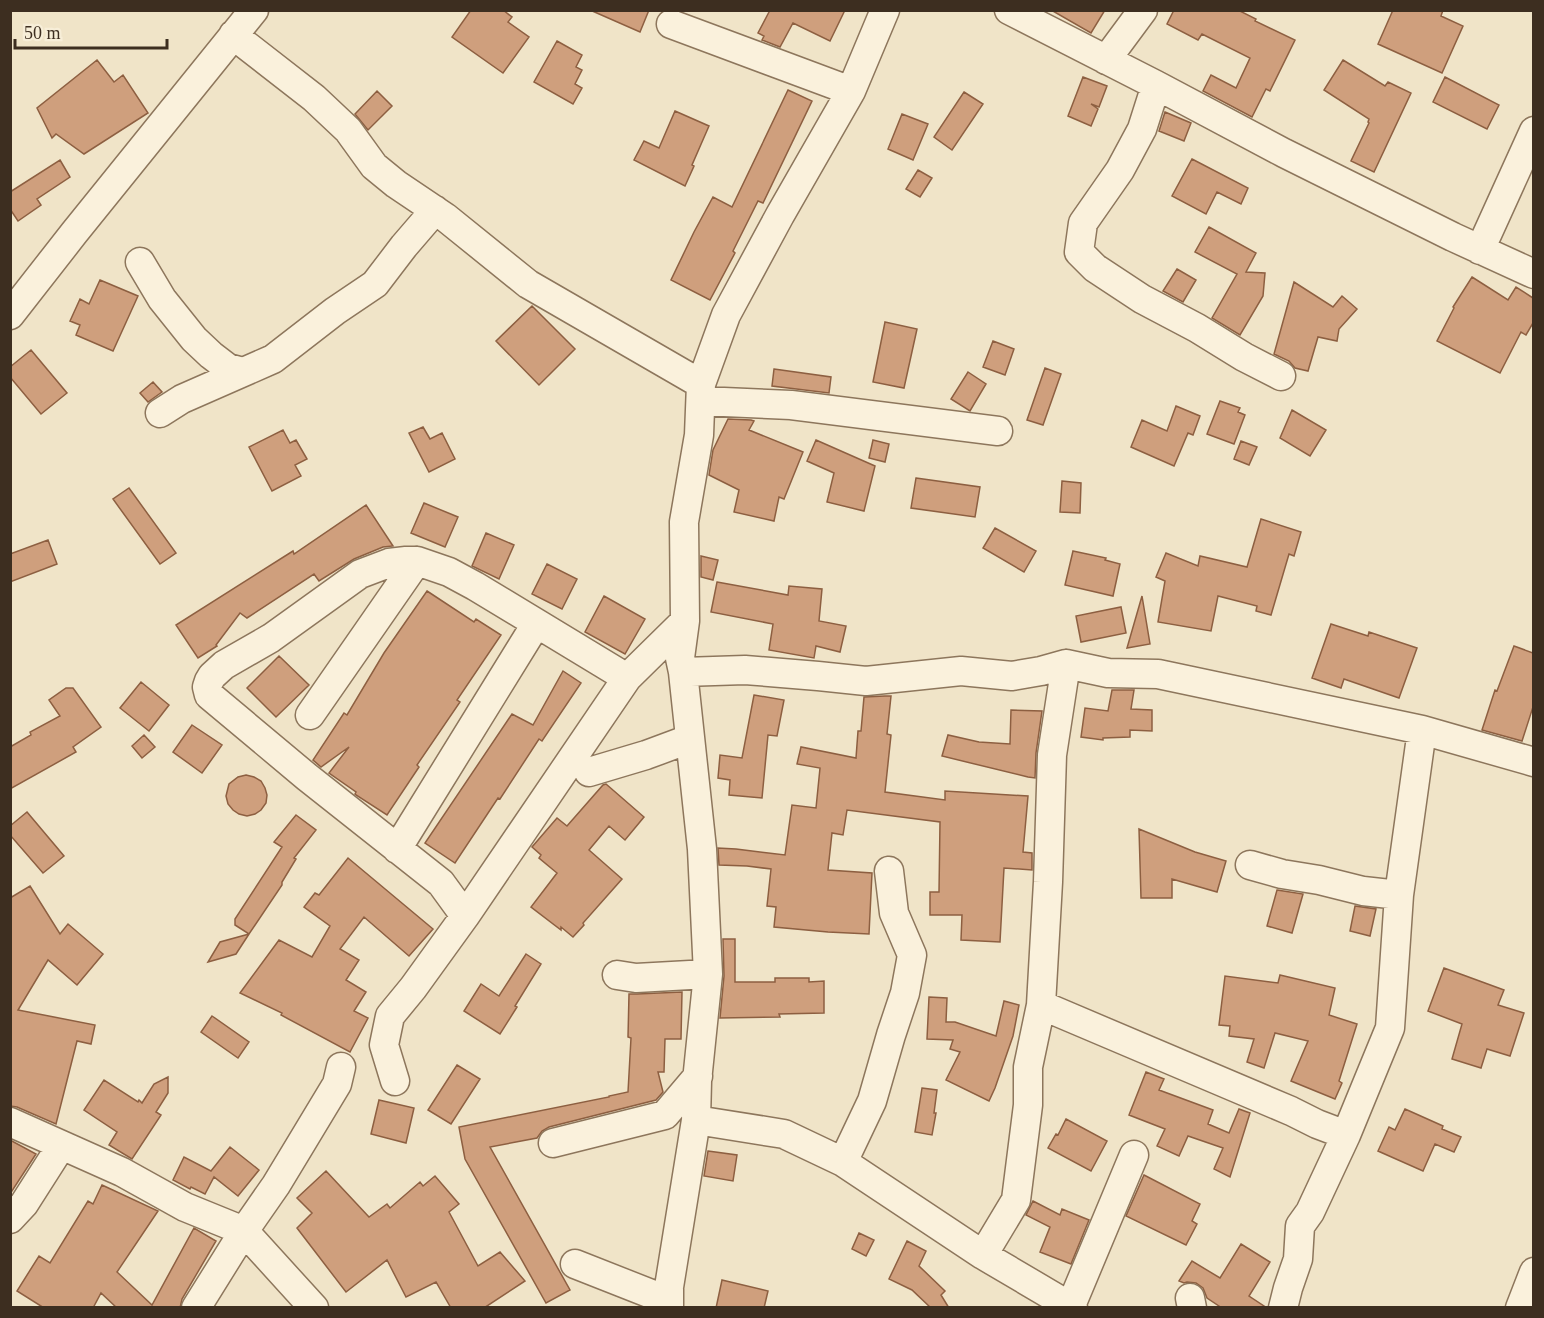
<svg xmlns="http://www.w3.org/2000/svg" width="1544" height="1318" viewBox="0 0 1544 1318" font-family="Georgia,serif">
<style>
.building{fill:#cf9f7d;stroke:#8d5f41;stroke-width:1.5}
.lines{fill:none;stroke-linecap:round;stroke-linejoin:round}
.minor-casing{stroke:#8d765c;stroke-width:31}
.minor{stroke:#faf1dc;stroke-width:28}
</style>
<rect width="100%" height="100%" fill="#f0e4c8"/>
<!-- building -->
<path class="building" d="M 471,10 L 503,10 L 512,17 L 508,22 L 529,37 L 503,73 L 452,37 Z
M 590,10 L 649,10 L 640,32 Z
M 767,10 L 845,10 L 830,41 L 793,23 L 780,47 L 762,40 L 764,36 L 758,33 L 769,12 Z
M 1051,10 L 1105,10 L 1091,33 Z
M 1174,10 L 1238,10 L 1256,19 L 1255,21 L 1295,40 L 1270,91 L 1266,89 L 1252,117 L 1203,91 L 1211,75 L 1236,88 L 1250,58 L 1202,34 L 1198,40 L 1167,24 Z
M 1393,10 L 1443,10 L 1441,16 L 1463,26 L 1442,73 L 1378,44 Z
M 557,41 L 582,55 L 576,67 L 582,70 L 575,84 L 582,88 L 573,104 L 534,82 Z
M 97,60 L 114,82 L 123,75 L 148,113 L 84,154 L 56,134 L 52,138 L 37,108 Z
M 1343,60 L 1385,86 L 1388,82 L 1411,93 L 1374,172 L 1351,161 L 1369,123 L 1368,122 L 1369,119 L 1324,90 Z
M 1083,77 L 1107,86 L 1099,107 L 1091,104 L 1098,109 L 1091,126 L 1068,116 Z
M 1445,77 L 1499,105 L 1487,129 L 1433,102 Z
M 788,90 L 812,101 L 763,203 L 758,201 L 733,251 L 735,253 L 710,300 L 671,280 L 694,232 L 713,197 L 732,207 Z
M 377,91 L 392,106 L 368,130 L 355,114 Z
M 964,92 L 983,104 L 952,150 L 934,137 Z
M 675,111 L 709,126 L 692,165 L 694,166 L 685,186 L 634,160 L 644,141 L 659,148 Z
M 1165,112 L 1191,123 L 1184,141 L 1159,131 Z
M 902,114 L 928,124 L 913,160 L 888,149 Z
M 1192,159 L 1248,188 L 1241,204 L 1217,192 L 1206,214 L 1172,196 Z
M 60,160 L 70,177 L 37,199 L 41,205 L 18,221 L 10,209 L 10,192 Z
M 918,170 L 932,178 L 920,197 L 906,189 Z
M 1209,227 L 1256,253 L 1246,272 L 1265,273 L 1263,296 L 1240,335 L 1212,318 L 1237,274 L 1195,252 Z
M 1177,269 L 1196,280 L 1183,302 L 1163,291 Z
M 1472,277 L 1508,300 L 1516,287 L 1533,298 L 1533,323 L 1526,335 L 1521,332 L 1500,373 L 1437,341 L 1454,308 L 1453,307 Z
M 100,280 L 138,296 L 113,351 L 76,335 L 80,325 L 70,321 L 80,299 L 89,304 Z
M 1294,282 L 1333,307 L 1342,296 L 1357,309 L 1339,329 L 1337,341 L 1318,337 L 1308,371 L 1295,368 L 1289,361 L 1274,354 Z
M 532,306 L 575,349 L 539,385 L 496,341 Z
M 885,322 L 917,329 L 904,388 L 873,382 Z
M 993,341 L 1014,349 L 1005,375 L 983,367 Z
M 31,350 L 67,393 L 41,414 L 10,377 L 10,367 Z
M 1045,368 L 1061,374 L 1043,425 L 1027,420 Z
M 774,369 L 831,377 L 829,393 L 772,386 Z
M 968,372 L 986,384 L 970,411 L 951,399 Z
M 153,382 L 162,392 L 148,402 L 140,393 Z
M 1220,401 L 1240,408 L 1238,412 L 1245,415 L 1234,444 L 1207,434 Z
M 1176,406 L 1200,416 L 1193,435 L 1188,433 L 1174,466 L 1131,447 L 1142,420 L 1167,431 Z
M 1292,410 L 1326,430 L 1310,456 L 1280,438 Z
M 728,419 L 751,420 L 754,421 L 749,430 L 803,452 L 784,499 L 779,497 L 774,521 L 734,512 L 739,490 L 709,475 L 713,450 Z
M 423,427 L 430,439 L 442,433 L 455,459 L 429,472 L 409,433 Z
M 283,430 L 290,443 L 296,440 L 307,459 L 295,465 L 301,476 L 272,491 L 249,447 Z
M 816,440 L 875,466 L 864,511 L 827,502 L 834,473 L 807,461 Z
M 873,440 L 889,444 L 885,462 L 869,458 Z
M 1241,441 L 1257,447 L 1249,465 L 1234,459 Z
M 916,478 L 980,487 L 975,517 L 911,508 Z
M 1062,481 L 1081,483 L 1080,513 L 1060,512 Z
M 129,488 L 176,553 L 160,564 L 113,499 Z
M 424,503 L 458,517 L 445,547 L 411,533 Z
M 366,505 L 393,546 L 383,547 L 354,559 L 319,581 L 314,574 L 247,618 L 240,613 L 216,645 L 217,646 L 198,658 L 176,625 L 293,551 L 294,554 Z
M 1261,519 L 1301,532 L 1294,556 L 1289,554 L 1271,615 L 1256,611 L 1257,606 L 1218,596 L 1211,631 L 1158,622 L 1165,581 L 1156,577 L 1166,553 L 1198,566 L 1200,556 L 1247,567 Z
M 995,528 L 1036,551 L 1024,572 L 983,548 Z
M 486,533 L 514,545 L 499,579 L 472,566 Z
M 48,540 L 57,564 L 10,582 L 10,554 Z
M 1073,551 L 1106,558 L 1105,560 L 1120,564 L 1113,596 L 1065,585 Z
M 701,556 L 718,560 L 713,580 L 701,577 Z
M 547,564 L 577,579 L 562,609 L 532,594 Z
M 717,582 L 788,595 L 789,586 L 822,589 L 819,621 L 846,626 L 840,652 L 816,646 L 814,658 L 769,650 L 773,624 L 711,612 Z
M 427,591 L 474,622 L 476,619 L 501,635 L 457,700 L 460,702 L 417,765 L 419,767 L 387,815 L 356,795 L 355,794 L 356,792 L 329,773 L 349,747 L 321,767 L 313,760 L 344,713 L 347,715 L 384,653 Z
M 604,596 L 645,619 L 625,654 L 585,632 Z
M 1142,596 L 1150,644 L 1127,648 Z
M 1121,607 L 1126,633 L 1081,642 L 1076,616 Z
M 1331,624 L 1368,636 L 1369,632 L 1417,648 L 1399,698 L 1344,679 L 1341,688 L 1312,678 Z
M 1514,646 L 1533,653 L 1533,707 L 1522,741 L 1482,730 L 1495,690 L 1497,691 Z
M 279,656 L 309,685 L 276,717 L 247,688 Z
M 563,671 L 581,683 L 542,741 L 539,739 L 500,799 L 498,798 L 455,863 L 425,843 L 512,714 L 533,725 Z
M 141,682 L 169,705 L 149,731 L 120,708 Z
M 66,688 L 73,688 L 101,727 L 73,747 L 76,752 L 10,789 L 10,747 L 31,735 L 30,732 L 60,716 L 49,700 Z
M 1112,690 L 1134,690 L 1131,709 L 1152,710 L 1152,731 L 1130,730 L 1130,737 L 1103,738 L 1103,740 L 1081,737 L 1085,708 L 1108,711 Z
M 754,695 L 784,700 L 777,736 L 768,735 L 762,798 L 729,795 L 730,780 L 718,778 L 720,755 L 742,758 Z
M 885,696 L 891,696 L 887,734 L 891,735 L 885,792 L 945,800 L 945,791 L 1028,796 L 1023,852 L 1032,853 L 1032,870 L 1004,868 L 1000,942 L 961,940 L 962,915 L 930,915 L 930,892 L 939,892 L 940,822 L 847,810 L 843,835 L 832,833 L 828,870 L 872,873 L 869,934 L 828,932 L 774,927 L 776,907 L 767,906 L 771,869 L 747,866 L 719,865 L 718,848 L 736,849 L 785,855 L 792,805 L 816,808 L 820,768 L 797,764 L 801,747 L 856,758 L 858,731 L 861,731 L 864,697 Z
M 1011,710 L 1042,711 L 1036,753 L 1035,778 L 1028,777 L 942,756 L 948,735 L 979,742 L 1010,744 Z
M 192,725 L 222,745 L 202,773 L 173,752 Z
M 144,735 L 155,747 L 142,758 L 132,746 Z
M 246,775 L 254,777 L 261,781 L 265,788 L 267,795 L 266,803 L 261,810 L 255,814 L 247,816 L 239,814 L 233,810 L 228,804 L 226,796 L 229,784 L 238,777 Z
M 606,784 L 644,817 L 625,840 L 609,826 L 589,850 L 622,879 L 583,923 L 584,925 L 573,937 L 561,927 L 561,930 L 531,907 L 557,873 L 539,858 L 541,855 L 532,847 L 557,818 L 567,826 L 603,785 Z
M 27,812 L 64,856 L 43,873 L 10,835 L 10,826 Z
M 296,815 L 316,830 L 294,858 L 296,859 L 282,882 L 282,885 L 249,934 L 235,925 L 235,919 L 282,847 L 274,842 Z
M 1139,829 L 1195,852 L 1226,861 L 1217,892 L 1172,879 L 1172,898 L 1141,898 Z
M 348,858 L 433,929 L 409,956 L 364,917 L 340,949 L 359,960 L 346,980 L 366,992 L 354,1011 L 368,1018 L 350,1052 L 281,1015 L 282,1013 L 240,993 L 279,940 L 312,957 L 330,926 L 304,907 L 315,893 L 319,895 Z
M 30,886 L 60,934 L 68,924 L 103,954 L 77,985 L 48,960 L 18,1010 L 95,1025 L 91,1044 L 77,1041 L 56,1124 L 17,1107 L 10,1106 L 10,898 Z
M 1277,890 L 1303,894 L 1292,933 L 1267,926 Z
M 1355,906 L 1376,909 L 1370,936 L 1350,931 Z
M 249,934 L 236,954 L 208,962 L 220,942 Z
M 723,939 L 735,939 L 735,982 L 775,982 L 775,978 L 809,978 L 809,982 L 824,981 L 824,1013 L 779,1014 L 780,1017 L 720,1018 L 724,976 Z
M 526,954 L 541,964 L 515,1006 L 517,1007 L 500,1034 L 464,1011 L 481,984 L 499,996 Z
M 1444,968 L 1504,990 L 1498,1005 L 1524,1013 L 1510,1056 L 1487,1049 L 1481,1068 L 1452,1059 L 1462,1024 L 1428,1011 Z
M 1280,975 L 1335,988 L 1329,1015 L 1357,1024 L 1339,1081 L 1342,1083 L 1335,1099 L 1291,1081 L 1308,1041 L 1275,1033 L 1264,1068 L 1247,1062 L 1254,1039 L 1229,1036 L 1230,1026 L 1219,1025 L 1225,976 L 1278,983 Z
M 682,992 L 681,1039 L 665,1039 L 664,1072 L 658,1072 L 663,1092 L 656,1100 L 549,1127 L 542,1131 L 537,1138 L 490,1147 L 570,1290 L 546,1303 L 465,1159 L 459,1127 L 609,1097 L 609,1096 L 628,1092 L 631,1038 L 628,1037 L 629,994 L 637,994 Z
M 929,997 L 947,998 L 946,1022 L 955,1022 L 996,1036 L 1004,1001 L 1019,1005 L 1013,1036 L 995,1088 L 989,1101 L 946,1080 L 960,1052 L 950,1049 L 953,1040 L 927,1039 Z
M 212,1016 L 249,1042 L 238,1058 L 201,1032 Z
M 457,1065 L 480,1079 L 451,1124 L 428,1110 Z
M 1146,1072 L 1164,1079 L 1159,1090 L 1213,1110 L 1208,1124 L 1229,1133 L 1239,1109 L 1250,1113 L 1230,1177 L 1214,1169 L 1223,1148 L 1188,1136 L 1179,1156 L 1157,1146 L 1165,1129 L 1129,1115 Z
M 168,1077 L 168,1093 L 156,1112 L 161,1115 L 132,1159 L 109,1145 L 117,1132 L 84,1110 L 104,1080 L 138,1102 L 139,1100 L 142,1103 L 154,1084 Z
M 922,1088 L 937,1090 L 934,1113 L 936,1113 L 932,1135 L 915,1132 Z
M 379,1100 L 414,1108 L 406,1143 L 371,1134 Z
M 1405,1109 L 1443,1126 L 1442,1129 L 1461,1137 L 1454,1152 L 1435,1144 L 1423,1171 L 1378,1151 L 1389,1127 L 1395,1130 Z
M 1066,1119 L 1107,1141 L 1091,1171 L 1048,1148 L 1056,1134 L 1058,1135 Z
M 10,1140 L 36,1154 L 10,1194 Z
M 230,1147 L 259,1170 L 238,1196 L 214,1177 L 205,1194 L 191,1187 L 190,1189 L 173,1180 L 184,1157 L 211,1171 Z
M 708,1151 L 737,1155 L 733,1181 L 704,1176 Z
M 326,1171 L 369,1217 L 387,1204 L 390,1208 L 420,1182 L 423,1186 L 435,1176 L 459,1204 L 449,1212 L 478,1266 L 500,1252 L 525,1281 L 484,1308 L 451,1308 L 436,1282 L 406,1297 L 387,1260 L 346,1292 L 297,1228 L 312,1213 L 297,1198 Z
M 1144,1175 L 1200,1204 L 1192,1221 L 1197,1224 L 1186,1245 L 1126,1216 Z
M 102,1185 L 158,1211 L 117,1272 L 152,1305 L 194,1228 L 216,1241 L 182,1299 L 180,1308 L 117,1308 L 101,1293 L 93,1308 L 44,1308 L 17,1291 L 39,1256 L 50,1263 L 88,1201 L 93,1204 Z
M 1033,1201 L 1060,1215 L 1062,1209 L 1089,1220 L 1071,1264 L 1040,1252 L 1050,1227 L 1026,1215 Z
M 859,1233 L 874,1240 L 866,1256 L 852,1249 Z
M 907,1241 L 926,1251 L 919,1266 L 945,1291 L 941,1295 L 949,1308 L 931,1308 L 912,1290 L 889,1279 Z
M 1241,1244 L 1270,1262 L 1249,1296 L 1267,1308 L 1222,1308 L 1207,1298 L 1203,1288 L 1196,1283 L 1187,1282 L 1184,1283 L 1179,1281 L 1192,1261 L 1220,1278 Z
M 722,1280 L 768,1291 L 764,1308 L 716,1308 Z"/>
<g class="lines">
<defs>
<path id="minor" d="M 1009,10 L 1156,85 L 1284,153 L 1453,237 L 1534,274
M 671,24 L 851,91
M 233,35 L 314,98 L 348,130 L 374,166 L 396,184 L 445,217 L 528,284 L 701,384
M 1106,60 L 1143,10
M 1156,85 L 1142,129 L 1120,170 L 1083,223 L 1079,252 L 1095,268 L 1142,299 L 1197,328 L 1244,357 L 1281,376
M 1480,250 L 1534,131
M 140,262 L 162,299 L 194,339 L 211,355 L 228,368 L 243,372
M 10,315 L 74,233 L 254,10
M 701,401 L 791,405 L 998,431
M 160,413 L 182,399 L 273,359 L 335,311 L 375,284 L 404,246 L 435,210
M 1066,664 L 1108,673 L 1158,674 L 1422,730 L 1534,762
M 683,672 L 745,670 L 818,676 L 866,681 L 961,671 L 1012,676 L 1041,671 L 1066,664 L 1052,755 L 1048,882 L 1041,1005 L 1028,1067 L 1028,1105 L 1016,1200 L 983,1255 L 1073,1308
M 310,715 L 417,561
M 589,772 L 646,755 L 689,739
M 397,849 L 536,624
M 1250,865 L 1282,874 L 1319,880 L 1363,891 L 1399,895
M 465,916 L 441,883 L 307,777 L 209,695 L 207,687 L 209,681 L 212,676 L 224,665 L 271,638 L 360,574 L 389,563 L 406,561 L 417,561 L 449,572 L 475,586 L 627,678
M 617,975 L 636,978 L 708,974
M 1041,1005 L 1291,1111 L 1317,1124 L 1346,1135
M 395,1081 L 384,1045 L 390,1016 L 413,988 L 465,916 L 627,678 L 685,621
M 696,1120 L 784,1134 L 843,1162 L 983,1255
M 10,1122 L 122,1172 L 185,1207 L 244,1231 L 314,1308
M 553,1143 L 665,1115 L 698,1076
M 843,1162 L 872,1101 L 891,1035 L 905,993 L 912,955 L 894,913 L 889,871
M 10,1219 L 24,1204 L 61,1146
M 575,1264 L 669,1301
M 1190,1298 L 1192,1308
M 196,1308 L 244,1231 L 276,1185 L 299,1147 L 337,1084 L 341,1067
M 669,1308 L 669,1287 L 696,1120 L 697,1081 L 708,974 L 702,849 L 683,672 L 680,658 L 685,621 L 684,522 L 699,435 L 701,384 L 726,315 L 780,215 L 851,91 L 885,10
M 1070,1308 L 1134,1155
M 1283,1308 L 1288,1288 L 1298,1259 L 1300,1226 L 1310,1212 L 1346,1135 L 1390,1028 L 1399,895 L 1422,730
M 1520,1308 L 1534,1272"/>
</defs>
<!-- minor casing -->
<use href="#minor" class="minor-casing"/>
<!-- minor -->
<use href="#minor" class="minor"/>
</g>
<!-- border -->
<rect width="1544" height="1318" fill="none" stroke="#3d2e20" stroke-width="24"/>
<!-- scale -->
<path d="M15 39v9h152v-9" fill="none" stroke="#3d2e20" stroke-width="3"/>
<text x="24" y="39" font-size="18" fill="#3d2e20" stroke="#f7eed8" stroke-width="4.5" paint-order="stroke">50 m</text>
</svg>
